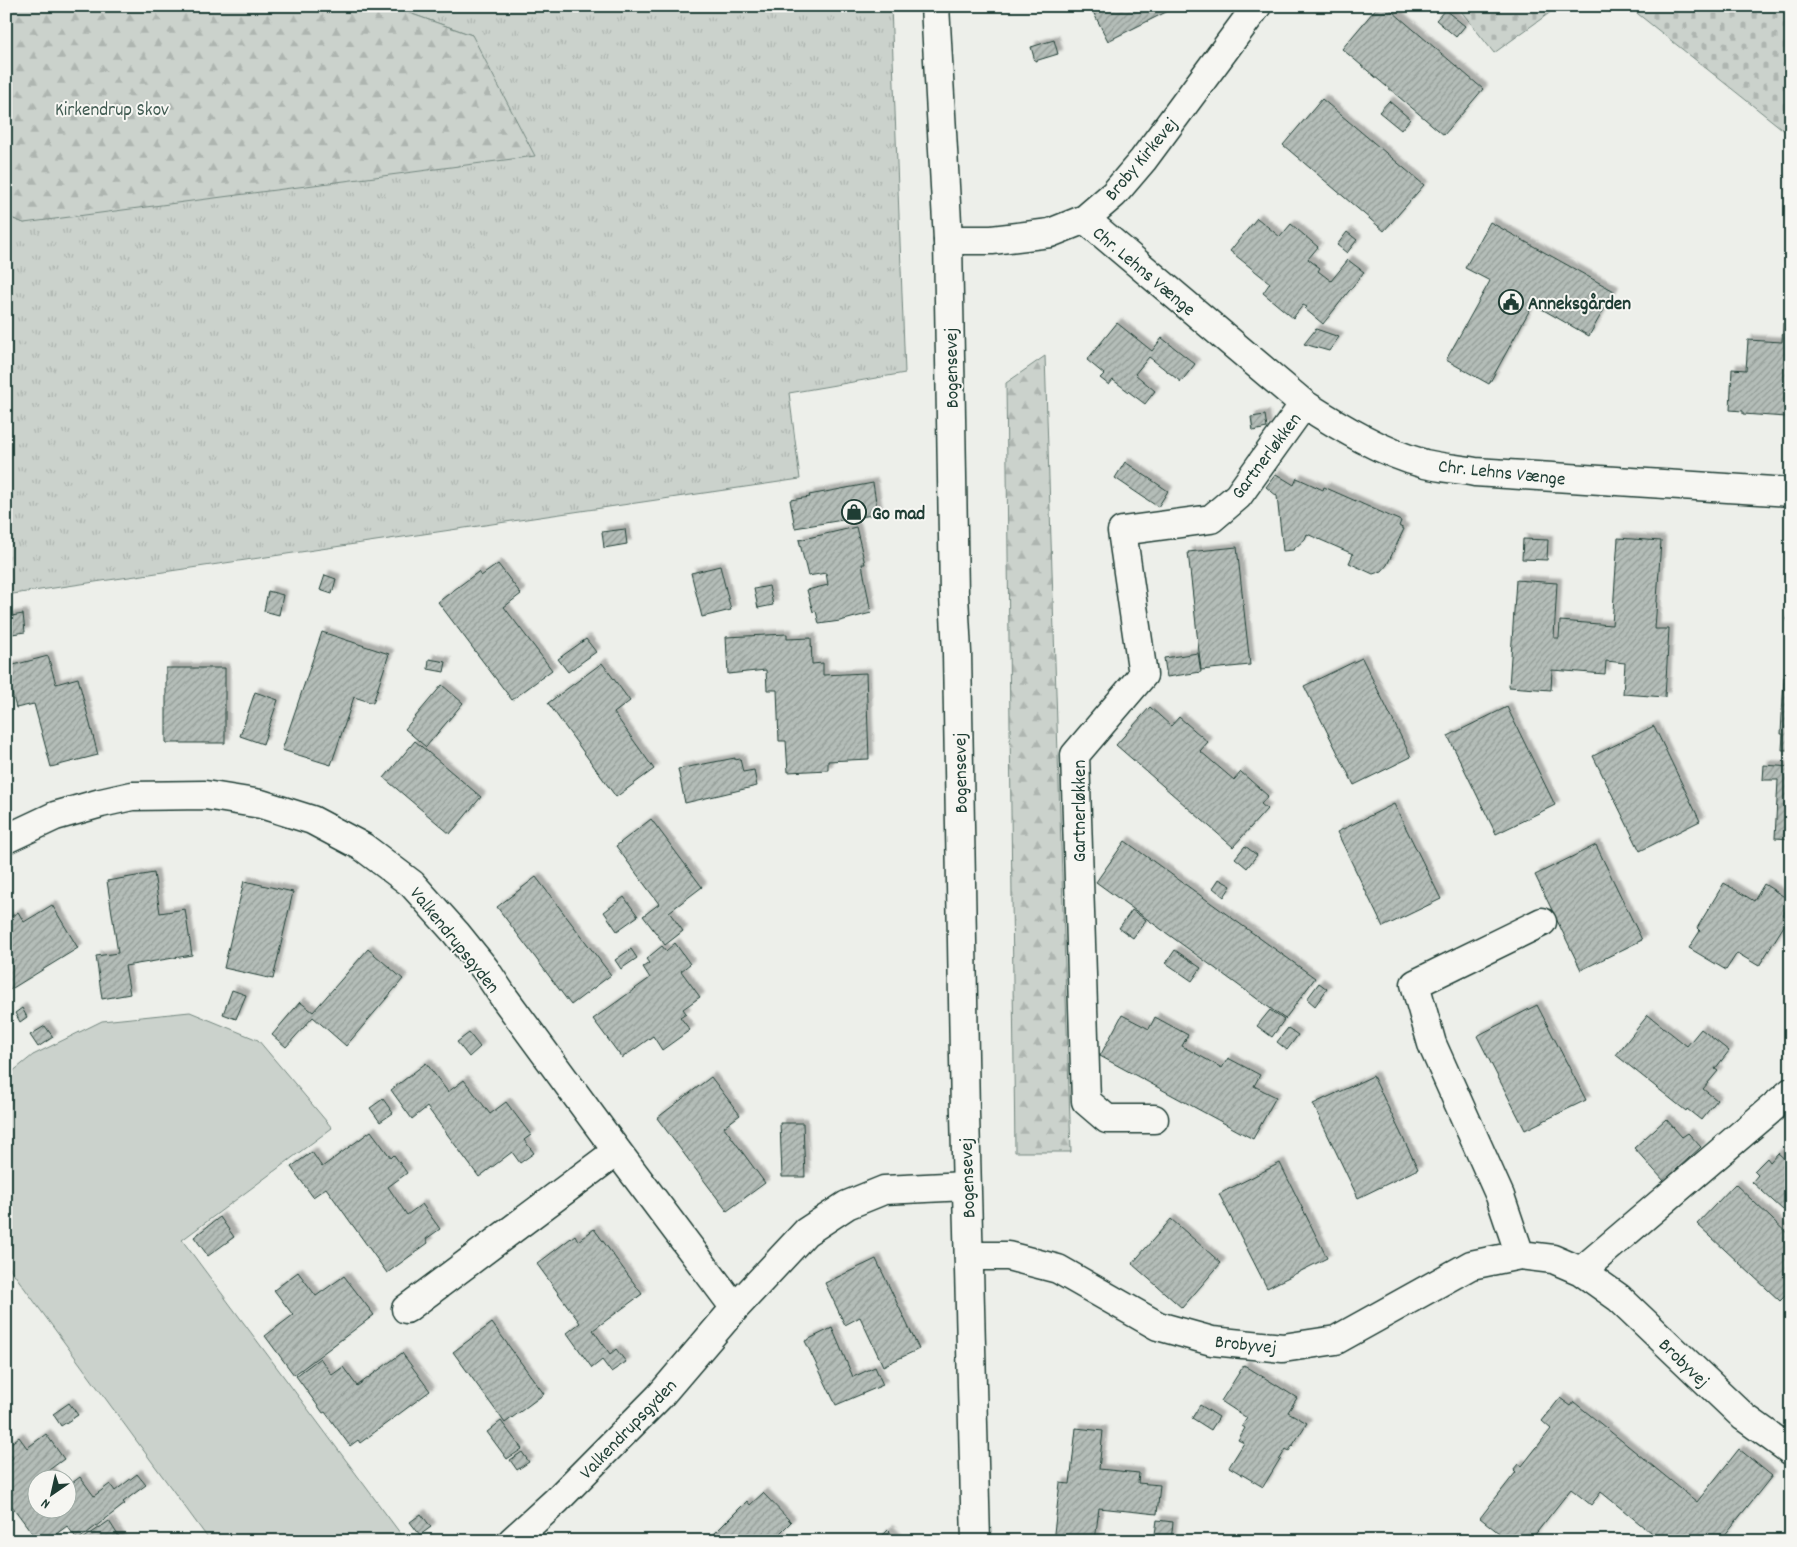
<svg xmlns="http://www.w3.org/2000/svg" width="1797" height="1547" viewBox="0 0 1797 1547" font-family="Dekko,sans-serif">
<style>
.grass{fill:url(#grass-tufts);stroke:#758880}
.forest{fill:url(#forest-firs);stroke:#758880}
.cemetery{fill:url(#cemetery-stones);stroke:#758880}
.green{fill:#cbd2cc;stroke:#758880}
.building{fill:url(#building-hatch);stroke:#1f3d34;filter:url(#shadow)}
.lines{fill:none;stroke-linecap:round;stroke-linejoin:round}
.minor-casing{stroke:#1f3d34;stroke-width:31}
.major-casing{stroke:#1f3d34;stroke-width:31}
.minor{stroke:#f6f6f2;stroke-width:28}
.major{stroke:#f6f6f2;stroke-width:28}
.labels{text-anchor:middle;stroke-width:4;stroke-linejoin:round;paint-order:stroke}
.park-label{font-size:19px;fill:#415b52;stroke:#f6f6f2}
.street-label{font-size:19px;fill:#1f3d34;stroke:#f6f6f2}
.poi-label{font-size:19px;font-weight:bold;fill:#1f3d34;stroke:#f6f6f2;text-anchor:start}
</style>
<defs>
<pattern id="grass-tufts" width="24" height="20" patternUnits="userSpaceOnUse" patternTransform="scale(1.25)"><rect width="24" height="20" fill="#cbd2cc"/><path d="M3 7l-1-3M5 7V3M7 7l1-3M15 17l-1-3M17 17v-4M19 17l1-3" fill="none" stroke="#aeb5b0"/></pattern>
<pattern id="forest-firs" width="22" height="20" patternUnits="userSpaceOnUse" patternTransform="scale(1.25)"><rect width="22" height="20" fill="#cbd2cc"/><path d="M5 1l3.5 6h-7zM16 11l3.5 6h-7z" fill="#aeb5b0"/></pattern>
<pattern id="cemetery-stones" width="16" height="16" patternUnits="userSpaceOnUse" patternTransform="scale(1.25)"><rect width="16" height="16" fill="#cbd2cc"/><path d="M2 7V4a2 2 0 0 1 4 0v3zM10 15v-3a2 2 0 0 1 4 0v3z" fill="#aeb5b0"/></pattern>
<pattern id="building-hatch" width="6" height="6" patternUnits="userSpaceOnUse" patternTransform="scale(1.25)"><rect width="6" height="6" fill="#b4bdb8"/><path d="M-1 1l2-2M0 6l6-6M5 7l2-2" fill="none" stroke="#929b96"/></pattern>
<filter id="shadow"><feDropShadow dx="4.5" dy="-4.5" stdDeviation="1" flood-color="#0004"/></filter>
</defs>
<rect width="100%" height="100%" fill="#edefea"/>
<filter id="ink" filterUnits="userSpaceOnUse"><feTurbulence type="fractalNoise" baseFrequency=".02" numOctaves="2"/><feDisplacementMap in="SourceGraphic" scale="10" xChannelSelector="R" yChannelSelector="G"/><feConvolveMatrix kernelMatrix="1 2 1 2 8 2 1 2 1" color-interpolation-filters="sRGB"/></filter>
<g filter="url(#ink)">
<!-- grass -->
<path class="grass" d="M 389,6 L 891,6 L 905,373 L 789,393 L 800,479 L 6,595 L 6,216 L 24,223 L 37,220 L 472,35 Z"/>
<!-- forest -->
<path class="forest" d="M 6,6 L 389,6 L 472,35 L 535,156 L 24,223 L 6,216 Z
M 1045,356 L 1071,1152 L 1015,1152 L 1006,383 Z"/>
<!-- cemetery -->
<path class="cemetery" d="M 1457,6 L 1559,6 L 1494,53 Z
M 1628,6 L 1791,6 L 1791,136 Z"/>
<!-- green -->
<path class="green" d="M 190,1012 L 258,1040 L 332,1128 L 182,1240 L 406,1541 L 210,1541 L 6,1263 L 6,1077 L 33,1055 L 102,1021 Z"/>
<!-- building -->
<path class="building" d="M 1090,6 L 1178,6 L 1108,41 Z
M 1378,6 L 1386,6 L 1483,89 L 1444,135 L 1342,49 Z
M 1445,10 L 1465,26 L 1456,37 L 1436,20 Z
M 1054,40 L 1058,54 L 1035,61 L 1031,47 Z
M 1322,99 L 1424,185 L 1384,231 L 1283,145 Z
M 1389,101 L 1410,119 L 1401,130 L 1379,112 Z
M 1257,218 L 1280,237 L 1291,224 L 1318,247 L 1308,259 L 1320,268 L 1318,271 L 1331,281 L 1348,260 L 1364,272 L 1323,324 L 1305,309 L 1307,307 L 1303,305 L 1293,318 L 1263,293 L 1270,283 L 1230,251 Z
M 1490,222 L 1614,291 L 1589,336 L 1533,304 L 1489,384 L 1446,360 L 1490,281 L 1465,268 Z
M 1347,232 L 1357,240 L 1347,253 L 1337,245 Z
M 1117,323 L 1152,351 L 1162,338 L 1195,364 L 1181,382 L 1149,357 L 1135,374 L 1155,391 L 1145,404 L 1113,380 L 1109,385 L 1100,378 L 1104,374 L 1087,360 Z
M 1783,323 L 1791,324 L 1791,398 L 1787,398 L 1786,417 L 1743,414 L 1743,411 L 1730,410 L 1732,369 L 1746,370 L 1748,340 L 1782,342 Z
M 1316,329 L 1339,337 L 1329,351 L 1304,344 Z
M 1265,415 L 1267,428 L 1253,431 L 1251,417 Z
M 1125,462 L 1168,491 L 1158,507 L 1115,478 Z
M 1276,474 L 1294,485 L 1297,478 L 1323,490 L 1324,487 L 1401,521 L 1399,526 L 1404,529 L 1387,565 L 1382,571 L 1373,574 L 1349,563 L 1353,554 L 1307,534 L 1305,539 L 1293,550 L 1283,551 L 1277,496 L 1266,487 Z
M 873,483 L 878,514 L 795,528 L 790,500 L 810,497 L 809,495 Z
M 856,527 L 865,564 L 862,564 L 871,613 L 840,621 L 819,624 L 816,611 L 813,612 L 807,590 L 828,585 L 826,573 L 808,576 L 799,540 Z
M 625,529 L 627,544 L 604,548 L 602,532 Z
M 1618,538 L 1661,541 L 1655,629 L 1669,629 L 1665,697 L 1623,694 L 1625,663 L 1606,661 L 1605,674 L 1552,670 L 1551,690 L 1509,687 L 1516,580 L 1557,583 L 1554,638 L 1559,638 L 1560,621 L 1612,625 Z
M 1523,539 L 1548,540 L 1547,560 L 1522,559 Z
M 1237,547 L 1250,665 L 1201,670 L 1188,552 Z
M 498,564 L 521,594 L 504,607 L 552,670 L 512,700 L 438,602 L 478,572 L 481,576 Z
M 720,566 L 731,610 L 702,617 L 691,573 Z
M 1791,568 L 1791,636 L 1788,636 L 1790,621 L 1787,621 Z
M 325,575 L 336,579 L 332,594 L 320,590 Z
M 769,586 L 773,605 L 758,608 L 754,589 Z
M 268,591 L 283,595 L 279,615 L 264,611 Z
M 23,614 L 25,632 L 6,635 L 6,617 Z
M 322,632 L 389,654 L 373,703 L 354,697 L 331,765 L 282,750 Z
M 787,634 L 787,639 L 811,638 L 812,664 L 823,663 L 823,675 L 866,673 L 869,759 L 828,761 L 828,770 L 788,772 L 786,741 L 779,741 L 777,690 L 767,690 L 766,670 L 728,674 L 726,637 Z
M 586,639 L 596,652 L 568,672 L 558,659 Z
M 1198,653 L 1201,672 L 1167,677 L 1164,658 Z
M 48,656 L 56,684 L 78,678 L 98,755 L 51,767 L 34,704 L 16,708 L 6,670 L 6,667 Z
M 1362,658 L 1411,757 L 1354,785 L 1304,686 Z
M 429,659 L 446,662 L 444,672 L 428,669 Z
M 602,663 L 630,701 L 614,713 L 654,769 L 616,797 L 548,703 Z
M 166,668 L 225,668 L 225,743 L 166,743 Z
M 1784,677 L 1791,677 L 1791,750 L 1782,750 L 1783,734 L 1781,734 Z
M 442,685 L 463,703 L 426,747 L 405,729 Z
M 255,692 L 278,700 L 263,744 L 240,736 Z
M 1150,707 L 1171,726 L 1179,717 L 1208,742 L 1200,751 L 1234,780 L 1241,772 L 1268,796 L 1261,804 L 1267,809 L 1233,847 L 1116,745 Z
M 1507,707 L 1555,805 L 1496,834 L 1448,736 Z
M 1654,726 L 1700,821 L 1640,851 L 1593,756 Z
M 415,741 L 481,797 L 450,834 L 384,778 Z
M 735,758 L 735,760 L 740,759 L 743,772 L 754,770 L 757,786 L 685,803 L 678,769 Z
M 1764,765 L 1791,767 L 1791,839 L 1775,838 L 1778,780 L 1763,780 Z
M 1394,804 L 1441,899 L 1383,927 L 1337,832 Z
M 651,819 L 702,887 L 669,912 L 683,931 L 665,945 L 643,916 L 659,904 L 616,846 Z
M 1125,841 L 1315,978 L 1285,1019 L 1096,882 Z
M 1596,845 L 1642,940 L 1581,970 L 1535,875 Z
M 1245,846 L 1257,855 L 1247,868 L 1235,858 Z
M 154,873 L 160,913 L 185,909 L 192,955 L 125,966 L 130,994 L 102,999 L 96,956 L 118,953 L 107,881 Z
M 536,877 L 611,975 L 571,1005 L 497,907 Z
M 1219,879 L 1231,886 L 1224,897 L 1213,888 Z
M 244,881 L 293,892 L 273,979 L 224,968 Z
M 1724,883 L 1754,901 L 1764,884 L 1791,901 L 1782,917 L 1787,921 L 1759,966 L 1737,953 L 1726,970 L 1689,948 L 1700,931 L 1697,928 Z
M 624,897 L 638,916 L 617,931 L 604,912 Z
M 52,905 L 78,948 L 8,991 L 6,988 L 6,920 L 18,912 L 24,922 Z
M 1132,910 L 1146,920 L 1133,938 L 1119,928 Z
M 675,943 L 690,964 L 681,971 L 700,997 L 683,1009 L 686,1013 L 680,1017 L 690,1030 L 662,1050 L 653,1036 L 622,1058 L 593,1019 L 650,978 L 643,967 L 649,963 L 646,959 L 662,946 L 666,951 Z
M 368,949 L 403,979 L 346,1046 L 313,1017 L 286,1047 L 272,1035 L 300,1002 L 313,1012 Z
M 631,949 L 637,958 L 621,969 L 615,960 Z
M 1175,950 L 1201,968 L 1192,981 L 1166,963 Z
M 1319,983 L 1327,989 L 1315,1006 L 1307,999 Z
M 232,990 L 246,995 L 236,1019 L 223,1014 Z
M 1537,1005 L 1586,1100 L 1525,1130 L 1477,1036 Z
M 22,1008 L 27,1017 L 20,1022 L 15,1013 Z
M 1270,1010 L 1284,1020 L 1272,1037 L 1257,1026 Z
M 1122,1015 L 1149,1029 L 1155,1017 L 1188,1035 L 1182,1046 L 1222,1068 L 1228,1058 L 1260,1075 L 1254,1086 L 1276,1097 L 1253,1139 L 1100,1056 Z
M 1648,1015 L 1687,1046 L 1701,1029 L 1729,1051 L 1715,1069 L 1718,1071 L 1703,1089 L 1717,1100 L 1701,1120 L 1687,1109 L 1686,1111 L 1616,1055 Z
M 45,1026 L 53,1037 L 38,1047 L 30,1035 Z
M 1288,1028 L 1298,1035 L 1287,1050 L 1277,1042 Z
M 469,1033 L 480,1047 L 469,1057 L 457,1042 Z
M 426,1063 L 448,1092 L 464,1080 L 490,1114 L 506,1102 L 531,1135 L 524,1140 L 534,1153 L 520,1163 L 512,1152 L 479,1177 L 427,1107 L 412,1119 L 391,1090 Z
M 1373,1076 L 1418,1169 L 1358,1198 L 1313,1104 Z
M 711,1077 L 740,1115 L 724,1127 L 765,1183 L 727,1211 L 657,1118 Z
M 383,1099 L 393,1113 L 380,1122 L 370,1108 Z
M 1666,1119 L 1682,1137 L 1688,1133 L 1701,1147 L 1664,1181 L 1634,1148 Z
M 780,1123 L 803,1123 L 805,1177 L 782,1177 Z
M 371,1131 L 391,1158 L 394,1155 L 407,1173 L 388,1187 L 407,1215 L 422,1204 L 440,1229 L 426,1239 L 428,1243 L 387,1273 L 326,1188 L 313,1197 L 291,1167 L 312,1152 L 322,1167 Z
M 1778,1153 L 1791,1165 L 1791,1202 L 1783,1210 L 1752,1182 L 1758,1175 L 1754,1171 L 1767,1158 L 1770,1162 Z
M 1280,1163 L 1327,1258 L 1267,1288 L 1219,1194 Z
M 1735,1184 L 1791,1237 L 1791,1290 L 1780,1301 L 1697,1224 Z
M 220,1217 L 234,1237 L 208,1256 L 194,1237 Z
M 1171,1219 L 1221,1263 L 1182,1308 L 1132,1264 Z
M 594,1229 L 642,1294 L 593,1330 L 610,1354 L 616,1349 L 626,1362 L 611,1372 L 602,1360 L 592,1368 L 567,1333 L 580,1323 L 537,1264 L 575,1235 L 578,1241 Z
M 876,1259 L 919,1349 L 883,1366 L 860,1317 L 845,1325 L 825,1283 Z
M 298,1272 L 316,1296 L 344,1276 L 374,1315 L 294,1375 L 265,1336 L 293,1315 L 274,1290 Z
M 492,1323 L 544,1394 L 505,1423 L 453,1352 Z
M 832,1328 L 853,1377 L 875,1367 L 883,1385 L 836,1405 L 805,1341 Z
M 402,1353 L 430,1391 L 360,1443 L 358,1440 L 350,1446 L 325,1412 L 323,1413 L 296,1376 L 320,1358 L 332,1375 L 343,1367 L 357,1386 Z
M 1244,1365 L 1297,1398 L 1288,1412 L 1307,1423 L 1289,1451 L 1286,1449 L 1263,1487 L 1229,1467 L 1244,1443 L 1238,1440 L 1245,1428 L 1242,1426 L 1247,1418 L 1221,1401 Z
M 1560,1398 L 1571,1406 L 1574,1402 L 1697,1502 L 1739,1449 L 1772,1476 L 1720,1541 L 1661,1541 L 1601,1492 L 1591,1505 L 1571,1489 L 1530,1541 L 1509,1541 L 1480,1518 L 1516,1472 L 1514,1470 L 1519,1464 L 1522,1466 L 1551,1429 L 1542,1421 Z
M 69,1403 L 78,1415 L 61,1426 L 53,1414 Z
M 1200,1405 L 1219,1417 L 1211,1430 L 1192,1418 Z
M 501,1421 L 522,1449 L 507,1459 L 487,1432 Z
M 1076,1428 L 1103,1431 L 1099,1469 L 1139,1473 L 1138,1483 L 1160,1485 L 1157,1514 L 1099,1508 L 1095,1541 L 1053,1541 L 1060,1483 L 1070,1484 Z
M 46,1434 L 64,1459 L 49,1470 L 56,1480 L 38,1480 L 38,1510 L 68,1510 L 68,1486 L 80,1477 L 94,1496 L 110,1484 L 115,1491 L 137,1474 L 146,1485 L 123,1502 L 125,1504 L 78,1540 L 67,1526 L 47,1541 L 38,1541 L 6,1498 L 6,1463 L 13,1458 L 6,1449 L 6,1447 L 19,1437 L 27,1448 Z
M 522,1452 L 529,1462 L 517,1470 L 510,1460 Z
M 763,1493 L 791,1522 L 779,1534 L 782,1538 L 779,1541 L 707,1541 L 747,1501 L 750,1505 Z
M 421,1514 L 431,1527 L 420,1535 L 410,1522 Z
M 1157,1520 L 1173,1522 L 1171,1541 L 1154,1541 Z
M 109,1521 L 121,1540 L 120,1541 L 80,1541 Z
M 888,1530 L 899,1541 L 877,1541 Z"/>
<g class="lines">
<defs>
<path id="minor" d="M 1085,219 L 1304,404 C 1340,427 1383,453 1425,464 C 1442,468 1459,469 1475,472 L 1791,492
M 948,240 L 992,240 L 1050,233 L 1085,219 L 1114,194 L 1143,160 L 1257,6
M 6,839 L 55,816 L 101,803 L 132,796 L 205,795 L 261,804 L 312,820 L 363,847 L 412,884 L 456,933 L 485,969 L 503,996 L 617,1151 L 735,1308
M 1154,1119 L 1107,1119 L 1086,1101 L 1075,755 L 1143,675 L 1122,531 L 1211,519 L 1238,496 L 1304,404
M 1520,1255 L 1500,1196 L 1432,1044 L 1415,984 L 1542,922
M 969,1256 L 1008,1256 L 1058,1269 L 1158,1326 L 1212,1341 L 1283,1348 L 1336,1340 L 1471,1265 L 1520,1255 L 1553,1259 L 1581,1271 L 1619,1298 L 1744,1417 L 1791,1451
M 1581,1271 L 1791,1092
M 406,1309 L 617,1151
M 512,1541 L 556,1501 L 659,1397 L 735,1308 L 806,1232 L 847,1205 L 884,1190 L 966,1186"/>
<path id="major" d="M 935,6 L 948,240 L 954,595 L 957,653 L 965,1114 L 976,1541"/>
</defs>
<!-- minor casing -->
<use href="#minor" class="minor-casing"/>
<!-- major casing -->
<use href="#major" class="major-casing"/>
<!-- minor -->
<use href="#minor" class="minor"/>
<!-- major -->
<use href="#major" class="major"/>
</g>
</g>
<!-- icons -->
<defs>
<symbol id="civic-ring" viewBox="-11 -11 22 22"><circle r="9.5" fill="#f6f6f2" stroke="#1f3d34" stroke-width="1.5"/><path d="M-.6-6.5H3V-4.5H.6V-3L4-1V1h2V6H-6V1h2V-1L-.6-3ZM-1.2 2.5V6h2.4V2.5Z" fill="#1f3d34"/></symbol>
<symbol id="shop-ring" viewBox="-11 -11 22 22"><circle r="9.5" fill="#f6f6f2" stroke="#1f3d34" stroke-width="1.5"/><path d="M-5-2.5h2.3a2.7 3.5 0 0 1 5.4 0H5L5.5 6h-11ZM-1.5-2.5h3a1.5 2.3 0 0 0-3 0Z" fill="#1f3d34"/></symbol>
</defs>
<g fill-rule="evenodd">
<use href="#civic-ring" x="1497" y="288" width="28" height="28"/>
<use href="#shop-ring" x="840" y="498" width="28" height="28"/>
</g>
<g class="labels">
<!-- park labels -->
<g class="park-label">
<text x="112" y="115">Kirkendrup Skov</text>
</g>
<!-- street labels -->
<g class="street-label">
<text transform="translate(1140 158) rotate(-50)" y="7">Broby Kirkevej</text>
<text transform="translate(1145 270) rotate(40)" y="7">Chr. Lehns Vænge</text>
<text transform="translate(950 368) rotate(-91)" y="7">Bogensevej</text>
<text transform="translate(1265 455) rotate(-53)" y="7">Gartnerløkken</text>
<text transform="translate(1502 471) rotate(6)" y="7">Chr. Lehns Vænge</text>
<text transform="translate(959 773) rotate(-91)" y="7">Bogensevej</text>
<text transform="translate(1078 811) rotate(-90)" y="7">Gartnerløkken</text>
<text transform="translate(456 939) rotate(51)" y="7">Valkendrupsgyden</text>
<text transform="translate(966 1178) rotate(-92)" y="7">Bogensevej</text>
<text transform="translate(1246 1343) rotate(6)" y="7">Brobyvej</text>
<text transform="translate(1685 1362) rotate(44)" y="7">Brobyvej</text>
<text transform="translate(627 1428) rotate(-46)" y="7">Valkendrupsgyden</text>
</g>
<!-- poi labels -->
<g class="poi-label">
<text x="1528" y="309">Anneksgården</text>
<text x="872" y="519">Go mad</text>
</g>
</g>
<!-- margin -->
<rect width="1797" height="1547" fill="none" stroke="#f6f6f2" stroke-width="25"/>
<rect x="12" y="12" width="1772" height="1522" fill="none" stroke="#1f3d34" stroke-width="2" filter="url(#ink)"/>
<!-- north arrow -->
<g transform="translate(52 1494) rotate(214)"><circle r="24" fill="#f6f6f2" stroke="#a0aca6"/>
<path d="M0-4L9 19L0 12L-9 19Z" fill="#1f3d34"/>
<text y="-8" font-size="14" font-weight="bold" text-anchor="middle" fill="#1f3d34">N</text>
</g>
</svg>
